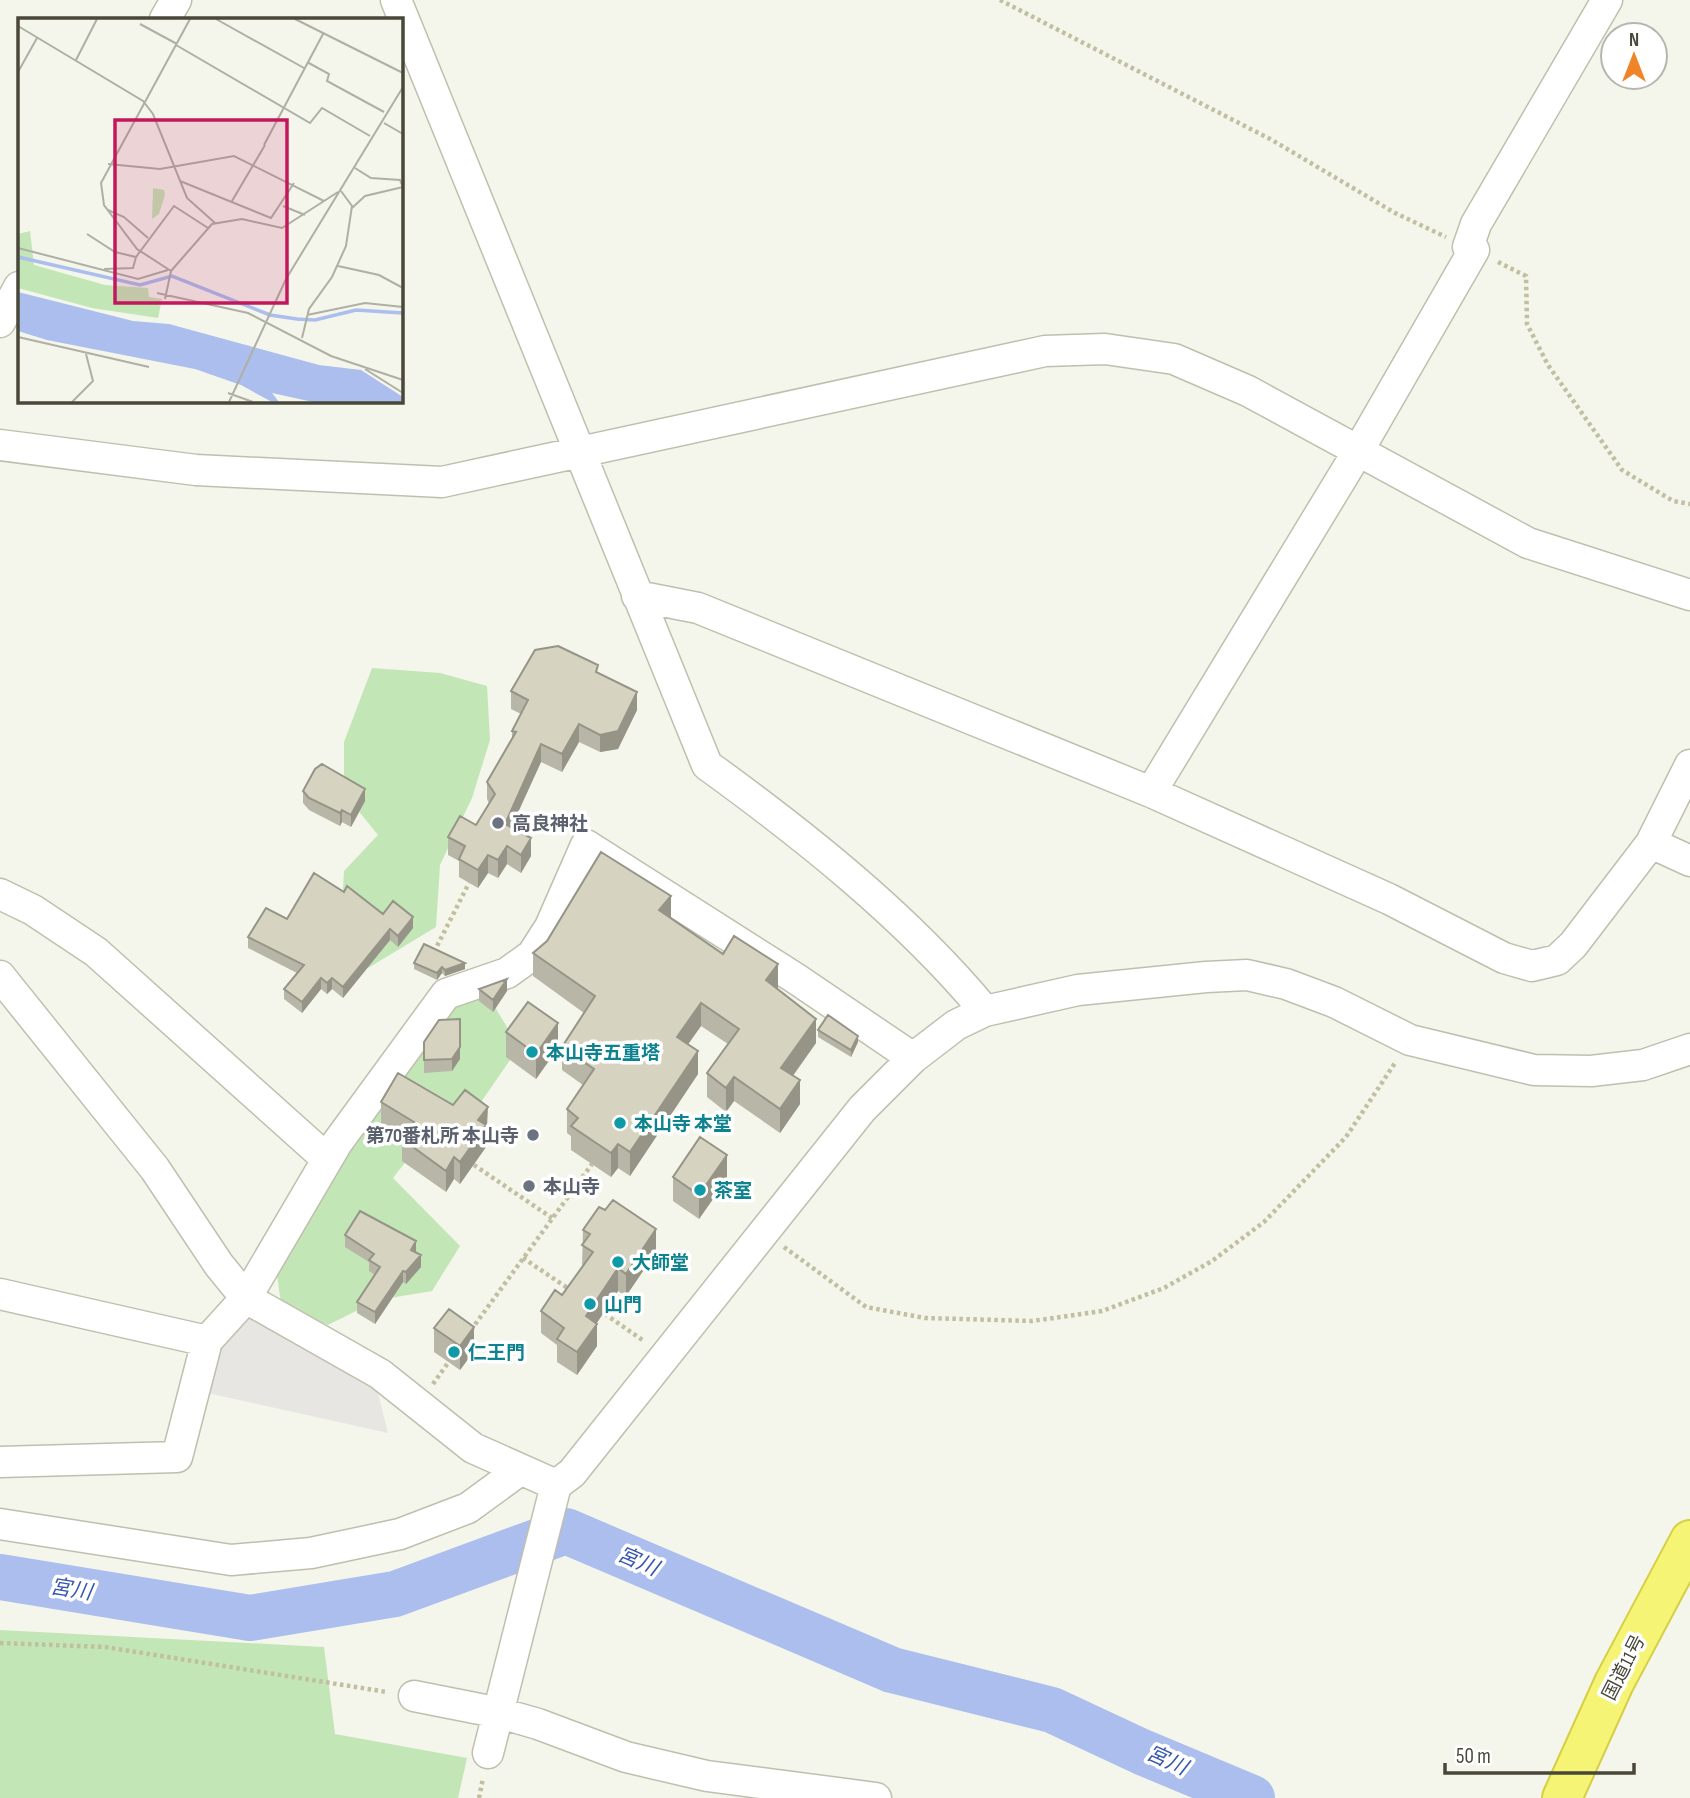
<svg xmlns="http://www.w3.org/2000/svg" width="1690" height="1798" viewBox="0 0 1690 1798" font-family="'Sofia Sans Condensed','Noto Sans JP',sans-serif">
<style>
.green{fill:#c2e6b6}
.parking{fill:#e7e6e2}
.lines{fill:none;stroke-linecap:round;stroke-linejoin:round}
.river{stroke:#abbeed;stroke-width:46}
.minor-casing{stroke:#c0bfae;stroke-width:33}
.highway-casing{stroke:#d6ce44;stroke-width:42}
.path{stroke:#c1bfa0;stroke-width:4.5;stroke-dasharray:3.5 3.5;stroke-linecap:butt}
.minor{stroke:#fff;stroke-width:30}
.highway{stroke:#f6f474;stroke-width:38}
.wall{fill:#b8b6a6}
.shaded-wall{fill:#969487}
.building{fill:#d6d4c1;stroke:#969487;stroke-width:2}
.worship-dot{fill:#6b7280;stroke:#fff;stroke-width:2.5}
.culture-dot{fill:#0f9aa8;stroke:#fff;stroke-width:2.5}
.labels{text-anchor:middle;stroke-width:7;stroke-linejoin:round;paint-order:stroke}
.worship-label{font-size:19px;font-weight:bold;fill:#5b616d;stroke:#fff;text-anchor:start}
.culture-label{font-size:19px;font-weight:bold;fill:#0d838f;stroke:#fff;text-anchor:start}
.street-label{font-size:19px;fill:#484739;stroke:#fff}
.water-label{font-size:21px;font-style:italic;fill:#3757b0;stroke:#fff}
.inset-river{fill:none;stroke:#abbeed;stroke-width:3.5}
.inset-road{fill:none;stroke:#afafa4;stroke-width:2}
.view{fill:#c2185b;fill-opacity:0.15;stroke:#c2185b;stroke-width:3.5}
.inset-edge{fill:none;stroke:#484739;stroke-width:3.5}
</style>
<rect width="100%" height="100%" fill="#f4f5eb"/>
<!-- green -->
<path class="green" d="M 372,668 L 440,673 L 487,686 L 490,740 L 472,798 L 440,865 L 436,927 L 368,968 L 340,941 L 344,871 L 378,835 L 344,793 L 344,742 Z
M 487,994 L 519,1047 L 481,1102 L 432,1128 L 393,1178 L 460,1246 L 432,1291 L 378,1300 L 328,1325 L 281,1304 L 275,1260 L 447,1003 Z
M 0,1630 L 324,1647 L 335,1734 L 467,1758 L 458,1798 L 0,1798 Z"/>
<!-- parking -->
<path class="parking" d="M 247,1309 L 376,1385 L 388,1433 L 203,1392 L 215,1349 Z"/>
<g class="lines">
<!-- river -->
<path class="river" d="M 0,1577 L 250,1618 L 395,1594 L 566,1531 L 892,1670 L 1052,1710 L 1142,1752 L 1252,1798"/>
<defs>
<path id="minor" d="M 396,0 L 707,765 C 805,836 907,917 985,1011
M 165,19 L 176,0
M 1468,247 L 1476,224 L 1607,0
M 0,322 L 19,287
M 0,445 L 196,470 L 442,482 L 1045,351 L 1105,349 L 1174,359 L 1248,391 L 1528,543 L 1690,595
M 637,596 L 698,608 L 1151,792 L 1389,899 L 1504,958 L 1532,966 L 1557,960 L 1573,945 L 1651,843 L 1690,765
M 1151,792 L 1357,453 L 1474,250
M 1651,843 L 1690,861
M 0,894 L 33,910 L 96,952 L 327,1159
M 0,976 L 155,1169 L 219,1265 L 246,1298 L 380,1374 L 473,1448 L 556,1485
M 0,1294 L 207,1341 L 246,1298 L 337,1143 L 446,994 L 507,973 L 532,955 L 550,927 L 586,845 L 795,978 L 913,1058
M 0,1462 L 177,1457 L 207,1341
M 0,1524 L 231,1560 L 311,1553 L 400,1534 L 468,1508 L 520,1470
M 414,1696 L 500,1713 L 538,1724 L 626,1757 L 707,1776 L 876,1798
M 488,1753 L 556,1485 L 572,1473 L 862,1109 L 913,1058 L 956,1025 L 985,1011 L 1078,990 L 1206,977 L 1247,975 L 1286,984 L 1334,1002 L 1410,1040 L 1534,1070 L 1591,1071 L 1643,1065 L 1690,1049"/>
<path id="highway" d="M 1562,1798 L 1614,1683 L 1690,1540"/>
</defs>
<!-- minor casing -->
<use href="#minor" class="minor-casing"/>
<!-- highway casing -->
<use href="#highway" class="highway-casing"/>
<!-- path -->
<path class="path" d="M 1000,0 L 1272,140 L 1395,213 L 1446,237
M 1498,262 L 1526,276 L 1527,324 L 1548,365 L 1622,470 L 1673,501 L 1690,504
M 434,952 L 469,883
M 474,1165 L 552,1218
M 784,1247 L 866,1307 L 925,1318 L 1032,1321 L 1102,1311 L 1164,1288 L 1212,1261 L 1264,1222 L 1346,1137 L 1395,1063
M 523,1258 L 572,1291
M 599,1310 L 644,1341
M 471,1330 L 592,1164
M 433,1384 L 450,1360
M 0,1643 L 105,1647 L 387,1692
M 479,1798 L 483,1778"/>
<!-- minor -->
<use href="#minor" class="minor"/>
<!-- highway -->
<use href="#highway" class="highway"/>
</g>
<!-- wall -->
<path class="wall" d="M 598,673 L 637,710 L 618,749 L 600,752 L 579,742 L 562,772 L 541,762 L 511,827 L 531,856 L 521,873 L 507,864 L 498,878 L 488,873 L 478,888 L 459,877 L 459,861 L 448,855 L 448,837 L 476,825 L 489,803 L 487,799 L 487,782 L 512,738 L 512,731 L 521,714 L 511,709 L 511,691 Z
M 303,791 L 365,801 L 351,827 L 342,822 L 340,826 L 309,810 L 303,803 Z
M 344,892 L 413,928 L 398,947 L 390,940 L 343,998 L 332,989 L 327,994 L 321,989 L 302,1013 L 284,999 L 284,989 L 297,973 L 248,948 L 248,937 Z
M 671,918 L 723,954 L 778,988 L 777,989 L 816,1043 L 793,1076 L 800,1104 L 780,1133 L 734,1101 L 726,1112 L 707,1097 L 707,1073 L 728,1044 L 701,1026 L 688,1044 L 698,1074 L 630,1176 L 618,1168 L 611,1177 L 571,1150 L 571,1136 L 567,1133 L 567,1109 L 583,1085 L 562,1070 L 562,1047 L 584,1013 L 533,976 L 533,953 Z
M 414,963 L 465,969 L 445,976 L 442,973 L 437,980 L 414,969 Z
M 479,989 L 507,991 L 493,1012 L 479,1001 Z
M 818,1030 L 858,1042 L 851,1057 L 818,1037 Z
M 506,1032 L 558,1048 L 536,1079 L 506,1057 Z
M 424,1042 L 460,1059 L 452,1071 L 424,1073 Z
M 381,1102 L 488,1129 L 486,1131 L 486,1147 L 460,1184 L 454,1179 L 446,1192 L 402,1161 L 402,1139 L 403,1137 L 381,1123 Z
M 673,1177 L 727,1179 L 699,1219 L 673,1201 Z
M 583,1230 L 656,1252 L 626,1296 L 618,1291 L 597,1323 L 597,1346 L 577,1375 L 557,1362 L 557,1345 L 541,1333 L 541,1311 L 562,1295 L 582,1267 Z
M 345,1235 L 416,1253 L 421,1267 L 406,1284 L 403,1282 L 375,1324 L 357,1313 L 357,1302 L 375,1275 L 369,1271 L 369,1262 L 345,1247 Z
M 434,1328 L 474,1351 L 460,1370 L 434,1352 Z"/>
<!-- shaded-wall -->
<path class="shaded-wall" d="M 637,692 L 637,710 L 618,749 L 600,752 L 600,735 Z
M 579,724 L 579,742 L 562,772 L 562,754 Z
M 541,744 L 541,762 L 505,841 L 505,824 Z
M 365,789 L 365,801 L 351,827 L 351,815 Z
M 342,810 L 342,822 L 340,826 L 340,813 Z
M 531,838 L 531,856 L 521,873 L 521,855 Z
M 507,846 L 507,864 L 498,878 L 498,860 Z
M 488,855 L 488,873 L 478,888 L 478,870 Z
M 671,896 L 671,920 L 659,910 Z
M 413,917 L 413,928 L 398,947 L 398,936 Z
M 390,929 L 390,940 L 343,998 L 343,987 Z
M 465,963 L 465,969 L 445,976 L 445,970 Z
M 778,964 L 778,988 L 766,1003 L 766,980 Z
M 442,967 L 442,973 L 437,980 L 437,973 Z
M 321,978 L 321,989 L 302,1013 L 302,1002 Z
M 332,978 L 332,989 L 327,994 L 327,983 Z
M 507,979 L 507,991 L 493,1012 L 493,1000 Z
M 701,1003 L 701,1026 L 677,1060 L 677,1037 Z
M 816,1019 L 816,1043 L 781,1092 L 781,1068 Z
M 558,1023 L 558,1048 L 536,1079 L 536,1054 Z
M 858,1036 L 858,1042 L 851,1057 L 851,1050 Z
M 460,1047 L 460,1059 L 452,1071 L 452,1059 Z
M 698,1051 L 698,1074 L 630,1176 L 630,1152 Z
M 734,1077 L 734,1101 L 726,1112 L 726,1088 Z
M 800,1080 L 800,1104 L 780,1133 L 780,1109 Z
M 488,1107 L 486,1147 L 460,1184 L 460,1162 L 478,1120 Z
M 618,1144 L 618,1168 L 611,1177 L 611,1153 Z
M 727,1155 L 727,1179 L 699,1219 L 699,1195 Z
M 454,1157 L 454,1179 L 446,1192 L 446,1171 Z
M 656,1229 L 656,1252 L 626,1296 L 626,1274 Z
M 416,1241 L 416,1253 L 411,1250 Z
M 421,1255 L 421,1267 L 406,1284 L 406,1272 Z
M 618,1268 L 618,1291 L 590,1333 L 597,1324 L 597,1346 L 577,1375 L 577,1352 L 586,1316 Z
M 403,1271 L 403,1282 L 375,1324 L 375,1312 Z
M 474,1327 L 474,1351 L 460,1370 L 460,1346 Z"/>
<!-- building -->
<path class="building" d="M 558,646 L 598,665 L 596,672 L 637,692 L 618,731 L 600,735 L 579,724 L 562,754 L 541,744 L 505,824 L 531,838 L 521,855 L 507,846 L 498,860 L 488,855 L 478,870 L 459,859 L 465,846 L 448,837 L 460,816 L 476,825 L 495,794 L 487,782 L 516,732 L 512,731 L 528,700 L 511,691 L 535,650 Z
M 322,764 L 365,789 L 351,815 L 342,810 L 340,813 L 309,798 L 303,791 L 315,769 Z
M 601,852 L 671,896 L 659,910 L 723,954 L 734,936 L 778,964 L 766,980 L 816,1019 L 781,1068 L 800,1080 L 780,1109 L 734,1077 L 726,1088 L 707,1073 L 739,1029 L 701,1003 L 677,1037 L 698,1051 L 630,1152 L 618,1144 L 611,1153 L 571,1126 L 578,1118 L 567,1109 L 594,1069 L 562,1047 L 595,996 L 533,953 L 547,941 Z
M 314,873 L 344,892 L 347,886 L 383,914 L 393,901 L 413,917 L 398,936 L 390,929 L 343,987 L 332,978 L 327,983 L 321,978 L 302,1002 L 284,989 L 304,965 L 248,937 L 266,908 L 287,919 Z
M 424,944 L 465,963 L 445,970 L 442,967 L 437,973 L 414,963 Z
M 507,979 L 493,1000 L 479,989 Z
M 528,1002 L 558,1023 L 536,1054 L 506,1032 Z
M 828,1015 L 858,1036 L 851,1050 L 818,1030 Z
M 460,1019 L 460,1047 L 452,1059 L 424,1060 L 424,1042 L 439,1020 Z
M 398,1073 L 453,1105 L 465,1090 L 488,1107 L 478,1120 L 486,1125 L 460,1162 L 454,1157 L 446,1171 L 402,1139 L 414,1122 L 381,1102 Z
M 700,1137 L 727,1155 L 699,1195 L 673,1177 Z
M 613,1200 L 656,1229 L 626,1274 L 618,1268 L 586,1316 L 597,1324 L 577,1352 L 557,1339 L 564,1328 L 541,1311 L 555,1290 L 562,1295 L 593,1252 L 582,1245 L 590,1234 L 583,1230 L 599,1207 L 605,1210 Z
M 360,1211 L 416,1241 L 411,1250 L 421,1255 L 406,1272 L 403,1271 L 375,1312 L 357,1302 L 380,1267 L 369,1260 L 374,1254 L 345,1235 Z
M 449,1309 L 474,1327 L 460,1346 L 434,1328 Z"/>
<!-- markers -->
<g class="worship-dot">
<circle cx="498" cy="823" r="7"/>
<circle cx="533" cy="1135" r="7"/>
<circle cx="529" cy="1186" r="7"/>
</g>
<g class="culture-dot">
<circle cx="532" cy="1052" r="7"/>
<circle cx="620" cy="1123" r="7"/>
<circle cx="700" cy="1190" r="7"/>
<circle cx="618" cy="1262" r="7"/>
<circle cx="590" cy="1304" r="7"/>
<circle cx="454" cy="1352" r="7"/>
</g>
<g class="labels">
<!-- worship labels -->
<g class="worship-label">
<text x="512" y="830">高良神社</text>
<text x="519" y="1142" text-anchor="end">第70番札所 本山寺</text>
<text x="543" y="1193">本山寺</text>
</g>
<!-- culture labels -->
<g class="culture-label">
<text x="546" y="1059">本山寺五重塔</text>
<text x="634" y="1130">本山寺 本堂</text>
<text x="714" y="1197">茶室</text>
<text x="632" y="1269">大師堂</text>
<text x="604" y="1311">山門</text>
<text x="468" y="1359">仁王門</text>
</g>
<!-- street labels -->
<g class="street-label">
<text transform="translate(1623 1667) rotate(-63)" y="7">国道11号</text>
</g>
<!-- water labels -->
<g class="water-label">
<text transform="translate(638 1561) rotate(23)" y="7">宮川</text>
<text transform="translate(71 1589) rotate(9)" y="7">宮川</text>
<text transform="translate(1167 1760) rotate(24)" y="7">宮川</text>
</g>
</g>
<!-- overview -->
<g transform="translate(18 18)">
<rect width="385" height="385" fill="#f4f5eb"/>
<path d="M 135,170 L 146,172 L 147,177 L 141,196 L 134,201 ZM 12,213 L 16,247 L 87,267 L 130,270 L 131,279 L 144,281 L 140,300 L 74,290 L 0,270 L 0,216 Z" fill="#c2e6b6"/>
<path d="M 0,274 L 115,303 L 151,306 L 301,347 L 343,352 L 385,379 L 385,384 L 295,384 L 254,375 L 261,384 L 254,384 L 223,367 L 177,351 L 29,322 L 0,313 Z" fill="#abbeed"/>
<path class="inset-river" d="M 0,239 L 122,267 L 154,258 L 252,297 L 279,301 L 297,302 L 338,292 L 385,295"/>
<path class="inset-road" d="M 198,1 L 286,50M 277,1 L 385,55M 122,6 L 159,26M 0,8 L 125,83 L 135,96 L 169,180 L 197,205M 158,27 L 292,105 L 304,90 L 352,118M 58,42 L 79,1M 289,44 L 311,56 L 309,63 L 366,94M 0,54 L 19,20M 366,105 L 385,116M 246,127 L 305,16M 90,146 L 142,151 L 216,138 L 306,183M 337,150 L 353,160 L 382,162 L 385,169M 162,163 L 253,200 L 276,165M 214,183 L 247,127M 265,188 L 287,197M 334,190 L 347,178 L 385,169M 90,192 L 106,199 L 130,220M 69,216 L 97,234 L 118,239 L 156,188 L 190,210M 0,230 L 120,261 L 150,252M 320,248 L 361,257 L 385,270M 86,251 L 115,250 L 118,239M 153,253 L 119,231 L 86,187 L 83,165 L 172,1M 139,275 L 230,295 L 313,338 L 385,362M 147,281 L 153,253 L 194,206 L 224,201 L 264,210 L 320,174M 289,297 L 347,285 L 385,289M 0,319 L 131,349M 284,320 L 291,291 L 314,259 L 328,228 L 334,188 L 323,173M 347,351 L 385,375M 210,375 L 235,384M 54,384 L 75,363 L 68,336M 211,384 L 268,261 L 385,69"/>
<path class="view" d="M 97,102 L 269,102 L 269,285 L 97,285 Z"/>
<rect width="385" height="385" class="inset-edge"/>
</g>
<!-- north arrow -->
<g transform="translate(1634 56)"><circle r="33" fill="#ffffff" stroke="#b6b5b0" stroke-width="2"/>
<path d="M0-5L12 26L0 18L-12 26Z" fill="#ef8428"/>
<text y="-10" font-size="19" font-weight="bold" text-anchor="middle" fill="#484739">N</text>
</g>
<!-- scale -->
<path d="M1445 1763v10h189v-10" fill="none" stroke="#484739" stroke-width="3.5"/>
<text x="1456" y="1763" font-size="21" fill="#484739" stroke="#ffffff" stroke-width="5" paint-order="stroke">50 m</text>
</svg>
